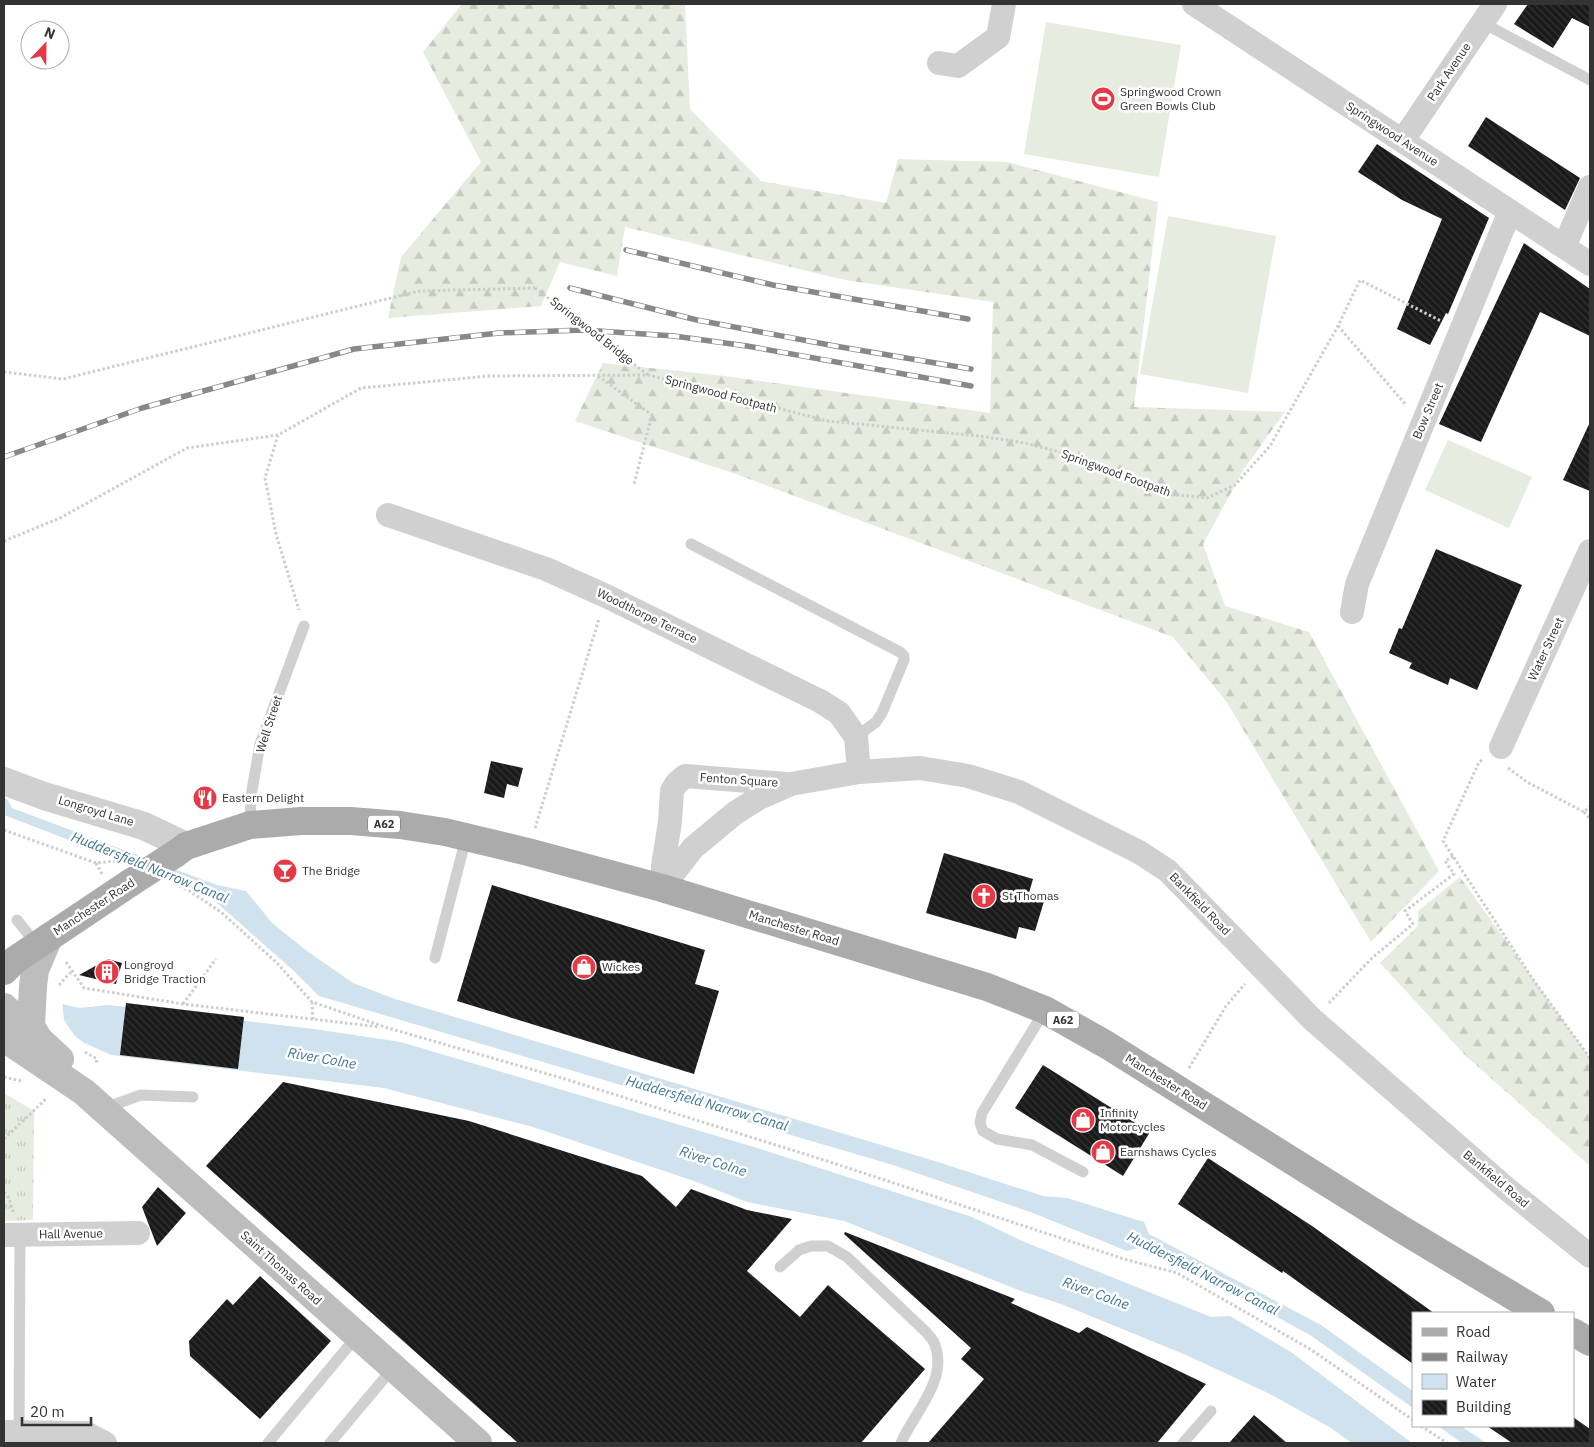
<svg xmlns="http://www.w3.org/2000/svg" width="1594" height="1447" viewBox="0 0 1594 1447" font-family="'IBM Plex Sans',sans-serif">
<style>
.grass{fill:url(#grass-tufts)}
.forest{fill:url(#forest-firs)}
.pitch{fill:#e6ecdf}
.water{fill:#cfe2ee}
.pier{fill:#fff}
.building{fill:url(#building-back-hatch)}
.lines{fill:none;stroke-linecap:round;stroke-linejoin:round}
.path{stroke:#cdcdcd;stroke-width:3;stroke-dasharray:2.5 2.5;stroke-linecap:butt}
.service{stroke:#d0d0d0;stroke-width:11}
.minor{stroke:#d0d0d0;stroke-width:24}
.tertiary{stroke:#d0d0d0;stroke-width:28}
.secondary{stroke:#bdbdbd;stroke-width:28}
.primary{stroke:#ababab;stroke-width:28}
.rail-casing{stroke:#888;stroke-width:5.5}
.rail{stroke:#fff;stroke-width:4;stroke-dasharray:11;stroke-linecap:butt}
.path-bridge{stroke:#cdcdcd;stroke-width:3;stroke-dasharray:2.5 2.5;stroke-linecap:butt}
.primary-bridge{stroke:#ababab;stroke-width:28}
.labels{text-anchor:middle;stroke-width:5;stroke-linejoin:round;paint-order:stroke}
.shield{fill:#fff;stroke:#707070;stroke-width:1}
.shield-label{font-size:11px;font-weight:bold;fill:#333}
.street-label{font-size:12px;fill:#333;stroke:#fff}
.poi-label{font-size:12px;fill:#333;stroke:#fff;text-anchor:start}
.water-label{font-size:14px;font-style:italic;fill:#3f7597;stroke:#fff}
</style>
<defs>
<pattern id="grass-tufts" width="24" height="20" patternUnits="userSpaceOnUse" patternTransform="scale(1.25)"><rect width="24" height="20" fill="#e6ecdf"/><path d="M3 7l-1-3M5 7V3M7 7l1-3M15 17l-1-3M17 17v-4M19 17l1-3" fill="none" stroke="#c6cbc0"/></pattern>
<pattern id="forest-firs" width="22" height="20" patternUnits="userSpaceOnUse" patternTransform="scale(1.25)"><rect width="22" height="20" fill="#e6ecdf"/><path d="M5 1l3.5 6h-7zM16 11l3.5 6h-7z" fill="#c6cbc0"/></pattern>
<pattern id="building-back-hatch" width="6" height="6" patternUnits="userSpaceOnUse" patternTransform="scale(1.25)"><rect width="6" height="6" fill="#1a1a1a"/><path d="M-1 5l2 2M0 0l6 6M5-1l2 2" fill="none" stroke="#333"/></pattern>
</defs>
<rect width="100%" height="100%" fill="#fff"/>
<!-- grass -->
<path class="grass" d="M 4,1093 L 34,1111 L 33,1220 L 4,1221 Z"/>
<!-- forest -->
<path class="forest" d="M 462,4 L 685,4 L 690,109 L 761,181 L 886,203 L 898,159 L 1007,162 L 1158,202 L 1134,407 L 1285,412 L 1244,469 L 1203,544 L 1225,606 L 1309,632 L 1439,871 L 1371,942 L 1226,701 L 1173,637 L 733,473 L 575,421 L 603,363 L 725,376 L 990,413 L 993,302 L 845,280 L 625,227 L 617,276 L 560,262 L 541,306 L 388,318 L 401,257 L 481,162 L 423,52 Z
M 1460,877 L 1590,1058 L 1590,1166 L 1466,1056 L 1380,963 L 1418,926 L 1418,911 Z"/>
<!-- pitch -->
<path class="pitch" d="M 1046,22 L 1181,45 L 1159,177 L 1024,154 Z
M 1168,216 L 1276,236 L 1248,393 L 1140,374 Z
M 1448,440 L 1532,477 L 1509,528 L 1425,490 Z"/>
<!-- water -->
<path class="water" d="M 4,798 L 7,799 L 12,808 L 217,885 L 246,891 L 272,923 L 307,951 L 353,983 L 395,999 L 938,1162 L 1043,1196 L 1067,1198 L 1144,1222 L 1149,1234 L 1321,1325 L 1413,1391 L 1413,1408 L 1310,1335 L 1146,1246 L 1127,1251 L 1033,1213 L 893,1165 L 319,996 L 295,972 L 216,902 L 191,887 L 4,815 Z
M 4,990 L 79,1008 L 108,1005 L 314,1029 L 401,1042 L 754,1147 L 972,1217 L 1022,1241 L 1211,1317 L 1230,1316 L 1291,1352 L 1412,1443 L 1352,1443 L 1331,1428 L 1268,1393 L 1186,1355 L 1061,1304 L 1021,1291 L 844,1221 L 747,1202 L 694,1181 L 533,1127 L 384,1088 L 111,1055 L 67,1035 Z
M 1438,1426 L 1461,1426 L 1486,1443 L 1462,1443 Z"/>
<!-- pier -->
<path class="pier" d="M 4,987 L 62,1001 L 64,1020 L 75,1036 L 92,1049 L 66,1038 L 29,1025 L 4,1022 Z"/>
<!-- building -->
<path class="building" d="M 1528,4 L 1590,4 L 1590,27 L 1572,18 L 1553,48 L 1514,24 Z
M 1486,117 L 1580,178 L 1565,210 L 1468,146 Z
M 1377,144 L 1489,218 L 1448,314 L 1446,313 L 1430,345 L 1397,329 L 1442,219 L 1402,200 L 1358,172 Z
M 1524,243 L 1590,289 L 1590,336 L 1540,312 L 1481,442 L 1439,424 Z
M 1590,422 L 1590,491 L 1563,480 Z
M 1436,549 L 1522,585 L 1477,690 L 1450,678 L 1448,685 L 1409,668 L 1412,663 L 1389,653 L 1399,628 L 1402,629 Z
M 491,761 L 523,768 L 518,787 L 507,784 L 504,798 L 484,793 Z
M 944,853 L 1033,879 L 1029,893 L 1045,898 L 1035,931 L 1019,927 L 1016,939 L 926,913 Z
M 492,885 L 705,950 L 695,984 L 719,991 L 694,1074 L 457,1001 Z
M 108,959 L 122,963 L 116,984 L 79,975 Z
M 126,1003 L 244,1017 L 238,1069 L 120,1055 Z
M 1043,1065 L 1150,1132 L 1123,1176 L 1015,1108 Z
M 283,1082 L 469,1121 L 642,1176 L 676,1207 L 691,1189 L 747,1210 L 792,1219 L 747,1271 L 800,1317 L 828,1285 L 925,1369 L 861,1443 L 518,1443 L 206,1166 Z
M 1208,1158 L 1312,1226 L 1434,1313 L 1413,1313 L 1413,1364 L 1283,1271 L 1282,1273 L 1178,1204 Z
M 158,1187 L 186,1213 L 157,1246 L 142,1207 Z
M 845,1232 L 1015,1299 L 1011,1303 L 1079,1333 L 1087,1327 L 1206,1384 L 1157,1443 L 928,1443 L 984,1379 L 961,1359 L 971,1348 L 844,1234 Z
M 260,1276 L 331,1341 L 260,1419 L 190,1356 L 189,1341 L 227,1299 L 233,1305 Z
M 1254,1415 L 1287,1443 L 1229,1443 Z
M 1573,1417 L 1590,1429 L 1590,1443 L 1512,1443 L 1487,1426 L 1573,1426 Z"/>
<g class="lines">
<!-- path -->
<path class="path" d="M 1338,326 L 1406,405
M 4,372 L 63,379 L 419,291 L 535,288
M 598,376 L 652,415 L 634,484
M 278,435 L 265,478 L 276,534 L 299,610
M 4,541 L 60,518 L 187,448 L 278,435 L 361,388 L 489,376 L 648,375 L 828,421 L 979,436 L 1025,443 L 1067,454 L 1114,474 L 1170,494 L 1207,498 L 1235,485 L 1270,446 L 1338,326 L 1360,280 L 1441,321
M 1482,760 L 1479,762 L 1443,841 L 1532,978 L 1590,1058
M 1508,768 L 1527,782 L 1584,812 L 1590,806
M 1584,812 L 1590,819
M 535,828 L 599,619
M 4,830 L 96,863 L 116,861
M 96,863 L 102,874
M 175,884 L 188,890 L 221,912 L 277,963 L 312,1002 L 388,1028 L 565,1079 L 827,1161 L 1124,1259 L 1177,1273 L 1310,1349 L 1413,1420
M 66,962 L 84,988 L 183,1004 L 380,1027
M 59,985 L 72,971
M 312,1002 L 313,1020
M 1329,1003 L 1372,958 L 1413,924 L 1405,911 L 1454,874 L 1445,861 L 1454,856
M 183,1004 L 216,959
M 85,1052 L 97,1059 L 96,1065
M 1189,1068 L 1226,1006 L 1245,984
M 4,1077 L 21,1081
M 4,1139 L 47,1098
M 4,1192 L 9,1198 L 13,1212
M 1421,1426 L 1447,1443"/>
<!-- service -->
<path class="service" d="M 1483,23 L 1590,80
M 691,544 L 900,652 L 904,656 L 904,660 L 882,713 L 876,722 L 856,737
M 250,825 L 251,796 L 260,744 L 304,626
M 17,920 L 37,945
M 435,958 L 466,838
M 1045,1010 L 982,1113 L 980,1123 L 983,1131 L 997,1139 L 1032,1145 L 1083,1172
M 105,1108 L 141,1095 L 193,1097
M 780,1267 L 799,1250 L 811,1246 L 828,1246 L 847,1257 L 926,1332 C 929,1336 934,1340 935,1345 C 948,1380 914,1413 901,1443
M 19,1435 L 20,1234
M 268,1443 L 357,1336
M 330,1443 L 393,1368
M 1183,1443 L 1211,1411"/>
<!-- minor -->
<path class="minor" d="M 1194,4 L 1590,264
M 939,63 L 958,66 L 998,37 L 1004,4
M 1403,140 L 1495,4
M 1564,247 L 1590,187
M 388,515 L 546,569 L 606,596 L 820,701 L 839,713 L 856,737 L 859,772
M 1352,612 L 1357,584 L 1510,211
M 1501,747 L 1590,551
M 662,888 L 693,848 L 735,813 L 759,798 L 791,784 L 859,772 L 920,768 L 968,776 L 1019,792 L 1139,852 L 1168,871 L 1313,1020 L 1507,1189 L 1590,1256
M 662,888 L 663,866 L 670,822 L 672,791 L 676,784 L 685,776 L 787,784
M 4,1235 L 138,1233
M 4,1432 L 86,1433 L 105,1443"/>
<!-- tertiary -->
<path class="tertiary" d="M 4,781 L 44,796 L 144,826 L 186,846"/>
<!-- secondary -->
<path class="secondary" d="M 4,1007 L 60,1059
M 4,1038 L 84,1092 L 478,1443
M 39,1040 L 31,1026 L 33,986 L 35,970 L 49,937"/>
<!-- primary -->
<path class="primary" d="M 175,854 L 186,846 L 250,825 L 301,821 L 351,821 L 400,825 L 445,832 L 528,852 L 662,888 L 987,987 L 1045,1010 L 1107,1045 L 1401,1229 L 1541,1313
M 4,971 L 15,960 L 130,883
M 1573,1332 L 1590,1342"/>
<defs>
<path id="rail" d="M 626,250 L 773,285 L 968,319
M 570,288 L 697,320 L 835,346 L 971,369
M 4,457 L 142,408 L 354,349 L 499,333 L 583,330 L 674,336 L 747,346 L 971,386"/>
</defs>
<!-- rail casing -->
<use href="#rail" class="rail-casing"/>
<!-- rail -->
<use href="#rail" class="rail"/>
<!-- path-bridge -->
<path class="path-bridge" d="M 535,288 L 648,375"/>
<!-- primary-bridge -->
<path class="primary-bridge" d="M 130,883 L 175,854"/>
</g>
<!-- icons -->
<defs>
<symbol id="stadium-disc" viewBox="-11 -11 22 22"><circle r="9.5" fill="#e63946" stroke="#fff"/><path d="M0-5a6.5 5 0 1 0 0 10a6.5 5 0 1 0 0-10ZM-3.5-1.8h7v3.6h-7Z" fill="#fff"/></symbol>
<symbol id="restaurant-disc" viewBox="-11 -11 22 22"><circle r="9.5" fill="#e63946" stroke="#fff"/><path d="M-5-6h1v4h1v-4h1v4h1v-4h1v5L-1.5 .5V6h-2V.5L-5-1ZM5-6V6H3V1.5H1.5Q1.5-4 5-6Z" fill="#fff"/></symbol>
<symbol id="bar-disc" viewBox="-11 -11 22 22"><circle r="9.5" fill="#e63946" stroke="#fff"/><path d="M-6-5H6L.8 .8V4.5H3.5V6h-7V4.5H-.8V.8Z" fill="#fff"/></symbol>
<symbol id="church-disc" viewBox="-11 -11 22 22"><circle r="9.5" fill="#e63946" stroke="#fff"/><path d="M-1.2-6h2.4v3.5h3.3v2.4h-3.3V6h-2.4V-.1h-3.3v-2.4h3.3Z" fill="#fff"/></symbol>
<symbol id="shop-disc" viewBox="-11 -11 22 22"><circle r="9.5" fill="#e63946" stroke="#fff"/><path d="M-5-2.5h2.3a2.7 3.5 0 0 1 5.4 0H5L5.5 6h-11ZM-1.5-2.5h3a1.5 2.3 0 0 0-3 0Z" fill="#fff"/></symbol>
<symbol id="building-disc" viewBox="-11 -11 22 22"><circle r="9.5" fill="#e63946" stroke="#fff"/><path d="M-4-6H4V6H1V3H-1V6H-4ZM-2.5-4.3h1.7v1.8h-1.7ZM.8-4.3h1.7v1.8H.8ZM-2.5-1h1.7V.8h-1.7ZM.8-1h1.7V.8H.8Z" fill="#fff"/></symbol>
</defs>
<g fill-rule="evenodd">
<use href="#stadium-disc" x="1089" y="85" width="28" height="28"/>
<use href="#restaurant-disc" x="191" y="784" width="28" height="28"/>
<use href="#bar-disc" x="271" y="857" width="28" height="28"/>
<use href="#church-disc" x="970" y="882" width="28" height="28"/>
<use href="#shop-disc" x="570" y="953" width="28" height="28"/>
<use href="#building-disc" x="93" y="958" width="28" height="28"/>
<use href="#shop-disc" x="1069" y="1106" width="28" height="28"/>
<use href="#shop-disc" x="1089" y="1138" width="28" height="28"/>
</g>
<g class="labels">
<!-- shield labels -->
<g class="shield">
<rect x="368" y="815.5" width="32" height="17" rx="4"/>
<rect x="1047" y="1011.5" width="32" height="17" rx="4"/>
</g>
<g class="shield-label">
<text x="384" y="828">A62</text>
<text x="1063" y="1024">A62</text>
</g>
<!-- street labels -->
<g class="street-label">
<text transform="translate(1449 72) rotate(-56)" y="4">Park Avenue</text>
<text transform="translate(1392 134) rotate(33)" y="4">Springwood Avenue</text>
<text transform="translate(592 331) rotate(38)" y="4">Springwood Bridge</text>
<text transform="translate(721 394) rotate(15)" y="4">Springwood Footpath</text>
<text transform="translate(1428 411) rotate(-67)" y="4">Bow Street</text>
<text transform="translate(1116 473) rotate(20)" y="4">Springwood Footpath</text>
<text transform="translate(647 616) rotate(26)" y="4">Woodthorpe Terrace</text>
<text transform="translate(1546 649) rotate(-65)" y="4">Water Street</text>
<text transform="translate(269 724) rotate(-72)" y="4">Well Street</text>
<text transform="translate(739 780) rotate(4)" y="4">Fenton Square</text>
<text transform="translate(96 811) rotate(17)" y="4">Longroyd Lane</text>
<text transform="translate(1200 904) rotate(46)" y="4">Bankfield Road</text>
<text transform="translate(94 907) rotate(-33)" y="4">Manchester Road</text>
<text transform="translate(794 928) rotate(17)" y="4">Manchester Road</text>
<text transform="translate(1166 1082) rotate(32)" y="4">Manchester Road</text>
<text transform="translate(1496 1179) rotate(40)" y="4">Bankfield Road</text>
<text transform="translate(71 1234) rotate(-1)" y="4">Hall Avenue</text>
<text transform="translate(281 1268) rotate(42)" y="4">Saint Thomas Road</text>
</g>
<!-- poi labels -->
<g class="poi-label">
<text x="1120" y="96">Springwood Crown<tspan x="1120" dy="14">Green Bowls Club</tspan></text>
<text x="222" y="802">Eastern Delight</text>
<text x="302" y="875">The Bridge</text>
<text x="1002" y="900">St Thomas</text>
<text x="124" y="969">Longroyd<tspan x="124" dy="14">Bridge Traction</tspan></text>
<text x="602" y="971">Wickes</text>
<text x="1100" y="1117">Infinity<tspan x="1100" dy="14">Motorcycles</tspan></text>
<text x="1120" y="1156">Earnshaws Cycles</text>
</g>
<!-- water labels -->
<g class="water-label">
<text transform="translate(150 867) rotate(22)" y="5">Huddersfield Narrow Canal</text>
<text transform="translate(322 1058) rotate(10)" y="5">River Colne</text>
<text transform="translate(707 1103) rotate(16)" y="5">Huddersfield Narrow Canal</text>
<text transform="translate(713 1161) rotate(18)" y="5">River Colne</text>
<text transform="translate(1203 1273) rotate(27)" y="5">Huddersfield Narrow Canal</text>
<text transform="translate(1096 1293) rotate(20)" y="5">River Colne</text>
</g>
</g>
<!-- border -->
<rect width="1594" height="1447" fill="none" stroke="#333333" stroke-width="10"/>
<!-- legend -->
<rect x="1412" y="1312" width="162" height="115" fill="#ffffff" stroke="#adadad"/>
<rect x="1422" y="1328" width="25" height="8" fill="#ababab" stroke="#adadad"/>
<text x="1456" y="1337" font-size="15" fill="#333333">Road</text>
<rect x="1422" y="1353" width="25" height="8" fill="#888888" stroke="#adadad"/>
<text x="1456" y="1362" font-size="15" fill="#333333">Railway</text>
<rect x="1422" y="1374" width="25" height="15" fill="#cfe2ee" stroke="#adadad"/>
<text x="1456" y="1387" font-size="15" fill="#333333">Water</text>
<rect x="1422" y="1400" width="25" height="15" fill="url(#building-back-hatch)" stroke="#adadad"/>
<text x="1456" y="1412" font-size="15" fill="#333333">Building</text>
<!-- north arrow -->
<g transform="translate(45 45) rotate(22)"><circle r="24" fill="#ffffff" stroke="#adadad"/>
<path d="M0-4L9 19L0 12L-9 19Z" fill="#e63946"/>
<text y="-8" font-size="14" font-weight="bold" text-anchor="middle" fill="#333333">N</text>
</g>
<!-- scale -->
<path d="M22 1417v8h69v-8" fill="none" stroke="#333333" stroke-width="2.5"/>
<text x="30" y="1417" font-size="15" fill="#333333" stroke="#ffffff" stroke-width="4" paint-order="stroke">20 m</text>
</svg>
